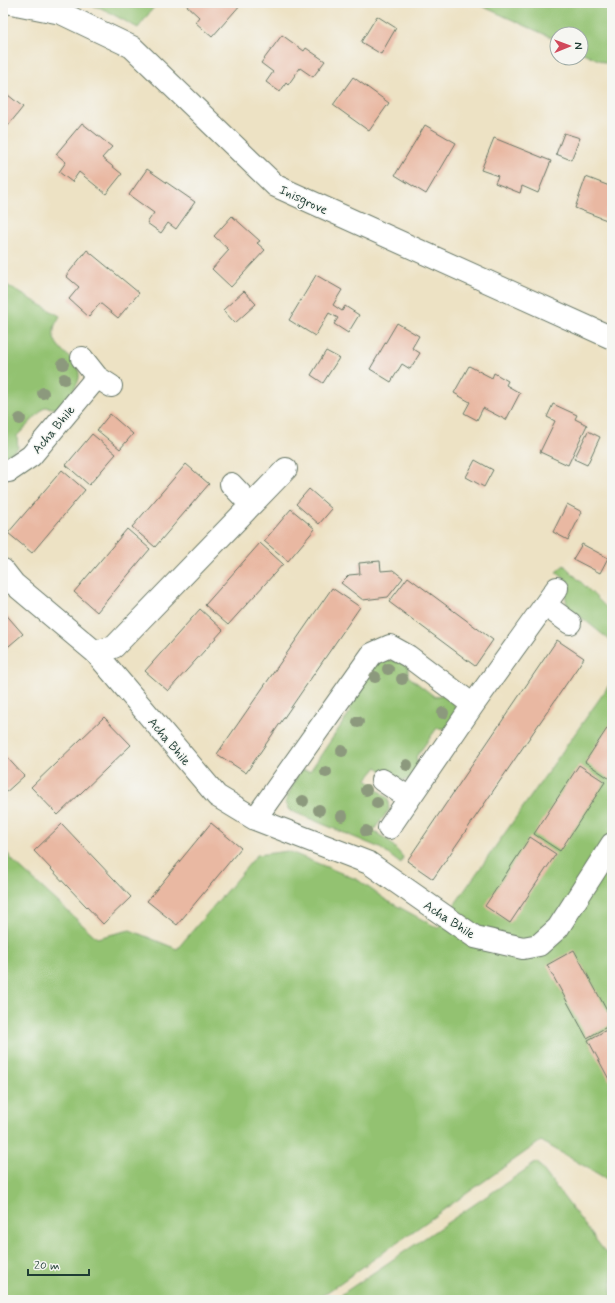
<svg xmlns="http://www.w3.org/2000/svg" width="615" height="1303" viewBox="0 0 615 1303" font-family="Mynerve,sans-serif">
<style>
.green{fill:#93c271;stroke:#598052}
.building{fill:#e9b8a2}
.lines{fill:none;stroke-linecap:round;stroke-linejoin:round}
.minor-casing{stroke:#677766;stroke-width:24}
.minor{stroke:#fff;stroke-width:22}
.tree{fill:#8c997d}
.labels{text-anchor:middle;stroke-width:3;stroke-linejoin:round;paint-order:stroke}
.street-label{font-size:13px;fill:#1f3d34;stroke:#f6f6f2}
</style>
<rect width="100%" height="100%" fill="#f6f6f2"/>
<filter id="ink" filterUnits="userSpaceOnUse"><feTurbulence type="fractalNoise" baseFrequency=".025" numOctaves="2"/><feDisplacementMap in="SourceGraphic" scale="8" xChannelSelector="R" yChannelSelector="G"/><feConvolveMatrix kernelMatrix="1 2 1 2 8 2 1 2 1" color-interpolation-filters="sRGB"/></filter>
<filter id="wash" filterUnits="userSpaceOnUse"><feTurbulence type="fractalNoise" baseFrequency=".012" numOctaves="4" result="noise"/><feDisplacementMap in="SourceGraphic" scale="16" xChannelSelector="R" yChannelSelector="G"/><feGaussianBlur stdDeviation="0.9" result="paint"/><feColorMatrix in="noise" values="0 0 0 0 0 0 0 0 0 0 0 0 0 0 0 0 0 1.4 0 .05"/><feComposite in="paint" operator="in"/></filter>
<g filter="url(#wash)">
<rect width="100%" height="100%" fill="#ede2c4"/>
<!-- green -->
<path class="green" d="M 81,3 L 157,3 L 138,28 L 101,8 Z
M 475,3 L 612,3 L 612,66 L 581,52 L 581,34 L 557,34 L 557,40 Z
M 3,283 L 60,316 C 58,320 54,325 54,330 C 50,351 82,357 79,378 C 78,387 65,401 59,409 L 45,407 L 17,436 L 18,448 L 3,458 Z
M 564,565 L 612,613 L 612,642 L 567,606 L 565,593 L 571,584 L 556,572 Z
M 386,660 L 398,661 L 408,667 L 408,676 L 435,697 L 444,694 C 459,706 460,714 449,729 L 437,728 L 416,757 L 419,767 C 417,770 415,775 412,777 C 400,786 387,774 377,767 L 367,779 L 379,791 L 388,798 L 389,810 L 373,831 L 388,840 L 403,857 L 401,864 L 380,848 L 289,810 L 285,802 L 300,770 L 310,771 L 350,712 L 348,701 L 376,663 Z
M 612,681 L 612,1182 L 541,1141 L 316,1300 L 3,1300 L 3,848 L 14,862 L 97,938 L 130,930 L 177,949 L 257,855 L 288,851 L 358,880 L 386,900 L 438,928 Z
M 537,1162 L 612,1261 L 612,1300 L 333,1300 Z"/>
<g id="blocks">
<!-- building -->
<path class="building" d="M 186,3 L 242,3 L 212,37 L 195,22 L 199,17 L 185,4 Z
M 377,16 L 396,28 L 381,54 L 361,42 Z
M 282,35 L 304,51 L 306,48 L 325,61 L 313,77 L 300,68 L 288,85 L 286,83 L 280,92 L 266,82 L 273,72 L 261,63 Z
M 353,77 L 389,103 L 369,131 L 333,105 Z
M 3,91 L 23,107 L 3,132 Z
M 82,123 L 112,147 L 102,158 L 122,174 L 106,194 L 79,172 L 72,182 L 59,172 L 66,162 L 56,154 Z
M 425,125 L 456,143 L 426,194 L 395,175 Z
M 564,133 L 580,138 L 571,160 L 556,154 Z
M 494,138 L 551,161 L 538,193 L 522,186 L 520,193 L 495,183 L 498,176 L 481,170 Z
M 147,169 L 195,202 L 176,229 L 168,223 L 161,233 L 147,223 L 154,213 L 129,195 Z
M 586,177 L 612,187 L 612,222 L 575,208 Z
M 232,216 L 260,241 L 257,243 L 265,250 L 231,287 L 212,269 L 229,250 L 214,236 Z
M 87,250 L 139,293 L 118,318 L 100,303 L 89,317 L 69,299 L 79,287 L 66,276 Z
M 316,275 L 342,290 L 333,305 L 342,311 L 345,306 L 359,315 L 348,333 L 334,324 L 338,318 L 329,313 L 315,336 L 289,320 Z
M 244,291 L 256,304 L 235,323 L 223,310 Z
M 397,323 L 419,336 L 412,348 L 420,353 L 410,369 L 402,364 L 391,382 L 370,369 Z
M 326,351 L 339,358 L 323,383 L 311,375 Z
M 469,366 L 492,378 L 494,373 L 508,381 L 506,385 L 520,393 L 506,420 L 483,408 L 477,420 L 464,413 L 470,402 L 454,393 Z
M 553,404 L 577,415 L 575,419 L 587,425 L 568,465 L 540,452 L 555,421 L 547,417 Z
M 110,414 L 133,434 L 120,449 L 97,430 Z
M 588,431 L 600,437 L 587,465 L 574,459 Z
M 92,434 L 116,454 L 89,485 L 66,465 Z
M 475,460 L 493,470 L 484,487 L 466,477 Z
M 186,464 L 209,484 L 155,547 L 132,527 Z
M 62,470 L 85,490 L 32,553 L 8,533 Z
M 309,489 L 332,509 L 319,524 L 296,504 Z
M 567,504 L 582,512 L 568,540 L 553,532 Z
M 291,509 L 315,529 L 288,561 L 264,541 Z
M 127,529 L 150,549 L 97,612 L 74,592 Z
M 260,543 L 283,564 L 228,625 L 205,605 Z
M 582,544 L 608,558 L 600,573 L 573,559 Z
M 380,561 L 381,571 L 393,570 L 403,578 L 388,597 L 363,600 L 341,583 L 349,575 L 360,574 L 359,563 Z
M 408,577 L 493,640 L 475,666 L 389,602 Z
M 332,588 L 360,607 L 246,773 L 217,754 Z
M 200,609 L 223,630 L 168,691 L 145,671 Z
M 3,611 L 23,634 L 3,651 Z
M 557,640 L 584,658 L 433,879 L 407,861 Z
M 104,717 L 131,745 L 58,815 L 31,787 Z
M 612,721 L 612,777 L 610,779 L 585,762 Z
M 3,753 L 24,776 L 3,795 Z
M 579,765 L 605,782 L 560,851 L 534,834 Z
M 211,823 L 241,848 L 177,925 L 147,901 Z
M 62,824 L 131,897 L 103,924 L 34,851 Z
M 530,837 L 556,854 L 510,923 L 485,906 Z
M 574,950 L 612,1020 L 612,1024 L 587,1038 L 547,965 Z
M 612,1027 L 612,1085 L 588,1040 Z"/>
</g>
</g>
<g filter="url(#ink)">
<use href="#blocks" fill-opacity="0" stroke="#677766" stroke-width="1"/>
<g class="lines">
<defs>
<path id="minor" d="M 11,3 L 61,13 L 132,47 L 276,186 L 612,338
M 82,358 L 97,377 L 111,386
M 3,472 L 9,471 L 31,456 L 97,377
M 231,484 L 251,505
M 3,570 L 14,584 L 95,652 L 217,796 L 255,819 L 372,654 L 390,646 L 408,656 L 473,705 L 557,588
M 545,605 L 570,623
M 95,652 L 114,647 L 286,469
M 382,780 L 409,798
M 255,819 L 369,863 L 475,937 L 523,948 L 539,945 L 558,928 L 612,844
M 389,828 L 473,705"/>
</defs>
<!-- minor casing -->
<use href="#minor" class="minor-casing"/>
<!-- minor -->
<use href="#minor" class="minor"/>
</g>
<!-- trees -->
<g class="tree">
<circle cx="63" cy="364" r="6"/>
<circle cx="64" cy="379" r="6"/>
<circle cx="43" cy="393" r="6"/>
<circle cx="20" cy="419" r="6"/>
<circle cx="388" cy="669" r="6"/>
<circle cx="375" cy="677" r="6"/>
<circle cx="402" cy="679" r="6"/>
<circle cx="443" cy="713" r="6"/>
<circle cx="358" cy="722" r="6"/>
<circle cx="342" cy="751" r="6"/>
<circle cx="407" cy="765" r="6"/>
<circle cx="326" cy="772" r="6"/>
<circle cx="366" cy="790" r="6"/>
<circle cx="303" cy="801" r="6"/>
<circle cx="377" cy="803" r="6"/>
<circle cx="319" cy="810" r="6"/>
<circle cx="342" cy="816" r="6"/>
<circle cx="366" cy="831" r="6"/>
</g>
</g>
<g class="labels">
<!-- street labels -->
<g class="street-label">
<text transform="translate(304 199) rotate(25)" y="5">Inisgrove</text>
<text transform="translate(53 429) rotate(-50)" y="5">Acha Bhile</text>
<text transform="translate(170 741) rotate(50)" y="5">Acha Bhile</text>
<text transform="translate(450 919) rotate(33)" y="5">Acha Bhile</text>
</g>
</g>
<!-- margin -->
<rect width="615" height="1303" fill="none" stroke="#f6f6f2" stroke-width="16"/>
<!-- north arrow -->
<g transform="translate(569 46) rotate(89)"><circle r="19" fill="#f6f6f2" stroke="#a0aca6"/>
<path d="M0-3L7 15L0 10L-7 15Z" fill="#d1495b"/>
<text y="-6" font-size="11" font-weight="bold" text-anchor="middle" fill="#1f3d34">N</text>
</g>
<!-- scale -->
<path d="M28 1269v6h61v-6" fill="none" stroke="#1f3d34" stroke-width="2"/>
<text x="34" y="1269" font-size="12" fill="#1f3d34" stroke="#f6f6f2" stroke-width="3" paint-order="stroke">20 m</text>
</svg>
